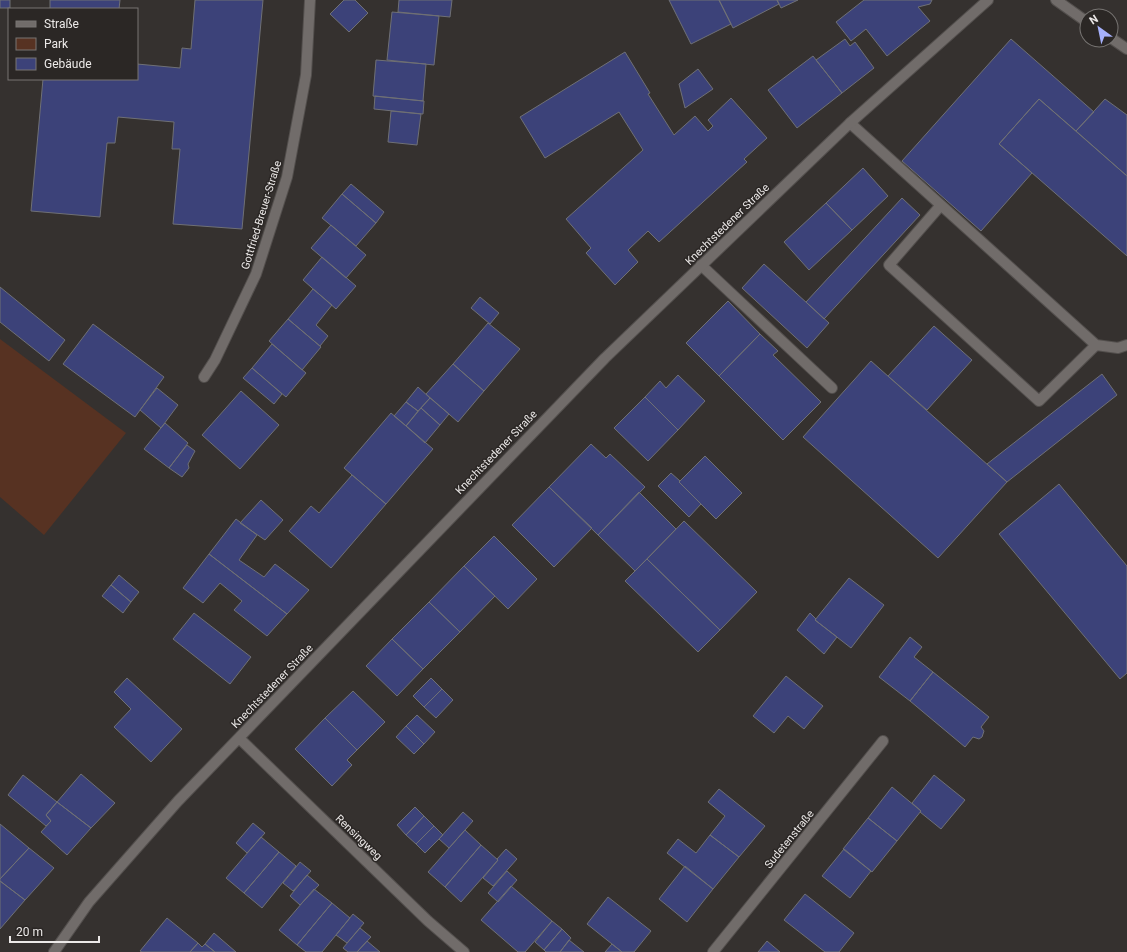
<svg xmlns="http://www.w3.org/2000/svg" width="1127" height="952" viewBox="0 0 1127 952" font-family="Roboto,sans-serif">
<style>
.green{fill:#573222}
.building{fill:#3c4279;stroke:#6f7075}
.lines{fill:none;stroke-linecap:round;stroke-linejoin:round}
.lane-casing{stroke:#534f4d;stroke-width:12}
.street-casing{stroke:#534f4d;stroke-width:12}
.lane{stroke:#716c6a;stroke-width:10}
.street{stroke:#716c6a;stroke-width:10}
.labels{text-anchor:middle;stroke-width:3;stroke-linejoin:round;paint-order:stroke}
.street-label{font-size:11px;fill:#ece9e8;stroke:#2b2725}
</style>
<rect width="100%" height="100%" fill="#35312f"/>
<!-- green -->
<path class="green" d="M 0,339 L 126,433 L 44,535 L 0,497 Z"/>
<!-- building -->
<path class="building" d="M 0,0 L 10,0 L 10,8 L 0,8 Z
M 50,0 L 120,0 L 119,9 L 50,9 Z
M 195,0 L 263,0 L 242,229 L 173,224 L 180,149 L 172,149 L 174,122 L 118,117 L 115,143 L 107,143 L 100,217 L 31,211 L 43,79 L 137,79 L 137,64 L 180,68 L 182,48 L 191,49 Z
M 344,0 L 355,0 L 368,13 L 349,32 L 330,14 Z
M 399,0 L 452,0 L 450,17 L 398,12 Z
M 669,0 L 719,0 L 731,24 L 691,44 Z
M 719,0 L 777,0 L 779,4 L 733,28 Z
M 777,0 L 798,0 L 781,8 Z
M 864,0 L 932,0 L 930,4 L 918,7 L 930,21 L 887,56 L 866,29 L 851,41 L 836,22 Z
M 392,12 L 439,16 L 434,65 L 387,60 Z
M 845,39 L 850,46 L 855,42 L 874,68 L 842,93 L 816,60 Z
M 1011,39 L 1094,112 L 1076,131 L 1039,99 L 999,144 L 1032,173 L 981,231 L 902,161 Z
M 625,52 L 650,93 L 648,94 L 674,135 L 695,116 L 708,131 L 713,126 L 708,120 L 731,98 L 767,138 L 744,159 L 747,162 L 659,242 L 648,231 L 628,250 L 638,262 L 615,285 L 586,253 L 591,248 L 566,219 L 643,150 L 619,112 L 545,158 L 520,117 Z
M 813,56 L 842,93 L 797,128 L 768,90 Z
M 376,60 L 426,64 L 423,101 L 373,96 Z
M 698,69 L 713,89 L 685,108 L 679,84 Z
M 375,96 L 424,101 L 423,114 L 374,109 Z
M 1039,99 L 1127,176 L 1127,256 L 999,144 Z
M 1105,99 L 1127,115 L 1127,176 L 1076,131 Z
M 391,111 L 421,114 L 417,145 L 388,142 Z
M 863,168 L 888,196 L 852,230 L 826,203 Z
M 351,184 L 384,212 L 376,223 L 342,194 Z
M 342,194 L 376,223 L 356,246 L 322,218 Z
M 902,198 L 920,215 L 824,319 L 806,302 Z
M 826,203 L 852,230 L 809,270 L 784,242 Z
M 331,225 L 366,255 L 346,278 L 311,248 Z
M 322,257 L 356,286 L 336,309 L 303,280 Z
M 764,264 L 829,323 L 807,348 L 742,288 Z
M 0,287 L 65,340 L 49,361 L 0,322 Z
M 313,289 L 332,305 L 316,325 L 328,336 L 320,346 L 288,319 Z
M 480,297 L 499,313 L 490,324 L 471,308 Z
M 728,301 L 760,334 L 719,376 L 686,343 Z
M 288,319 L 321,347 L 302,370 L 269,341 Z
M 488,323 L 520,349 L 484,391 L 453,364 Z
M 93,324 L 164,377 L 135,417 L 63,364 Z
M 934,326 L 972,360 L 927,410 L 888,376 Z
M 760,334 L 778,351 L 773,355 L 821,402 L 783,440 L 719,376 Z
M 272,344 L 306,373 L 286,397 L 252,368 Z
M 871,361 L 1007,482 L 938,558 L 803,437 Z
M 453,364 L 484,391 L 458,422 L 426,394 Z
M 252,368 L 282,394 L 274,404 L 243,378 Z
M 1102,374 L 1117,395 L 1007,482 L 987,464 Z
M 678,375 L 705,401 L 678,430 L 645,397 L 660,381 L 666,388 Z
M 418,387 L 430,398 L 418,411 L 406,402 Z
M 157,388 L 178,405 L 161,428 L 140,410 Z
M 241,391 L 279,425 L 240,469 L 202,435 Z
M 645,397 L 678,430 L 648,461 L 614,428 Z
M 430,398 L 449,414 L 440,425 L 421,408 Z
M 406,402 L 418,411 L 406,426 L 394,416 Z
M 421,408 L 440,425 L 425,443 L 406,426 Z
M 391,413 L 433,449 L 386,504 L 344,468 Z
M 165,423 L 188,443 L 169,468 L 144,449 Z
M 591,444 L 606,458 L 610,454 L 645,487 L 598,535 L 549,487 Z
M 187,445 L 195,451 L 188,464 L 189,468 L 182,477 L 169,468 Z
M 705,456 L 742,493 L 716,519 L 679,482 Z
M 671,473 L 680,481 L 679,482 L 701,504 L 689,517 L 658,486 Z
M 352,475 L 386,504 L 331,568 L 289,531 L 311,506 L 319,513 Z
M 1059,484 L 1127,566 L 1127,673 L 1120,679 L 999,534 Z
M 549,487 L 592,528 L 554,567 L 512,525 Z
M 639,492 L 676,529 L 635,571 L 598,535 Z
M 261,500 L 283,520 L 265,540 L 240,523 Z
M 236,519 L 257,535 L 239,560 L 264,577 L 275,564 L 309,590 L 287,614 L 209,554 Z
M 684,521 L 757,592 L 720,630 L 647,559 Z
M 494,536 L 537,579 L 508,609 L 464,566 Z
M 209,554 L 287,614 L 267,636 L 234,610 L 242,601 L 220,583 L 203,603 L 183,588 Z
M 647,559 L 720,630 L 698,652 L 625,581 Z
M 464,566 L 495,596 L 460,632 L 429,602 Z
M 119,575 L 139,592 L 131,602 L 111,585 Z
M 849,578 L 884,605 L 851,648 L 815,620 Z
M 111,585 L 131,602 L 123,613 L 102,596 Z
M 429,602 L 460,632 L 423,669 L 392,639 Z
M 194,613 L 251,657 L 230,684 L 173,639 Z
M 810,613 L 816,619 L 815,620 L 837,637 L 824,654 L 797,630 Z
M 910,637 L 922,647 L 914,657 L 933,672 L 910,701 L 879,677 Z
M 392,639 L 423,669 L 397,696 L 366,666 Z
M 933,672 L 989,717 L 981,727 L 984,731 L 982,737 L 979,739 L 973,737 L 965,747 L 910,701 Z
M 786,676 L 823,706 L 804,729 L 788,716 L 774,733 L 753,716 Z
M 127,678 L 182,729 L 151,762 L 114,727 L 131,709 L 114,692 Z
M 431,678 L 442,689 L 424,707 L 413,696 Z
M 442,689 L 453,700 L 436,718 L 424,707 Z
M 353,691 L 385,722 L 357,750 L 325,718 Z
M 417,715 L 435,732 L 424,744 L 406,726 Z
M 325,718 L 357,750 L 347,760 L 352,765 L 332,786 L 295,749 Z
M 406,726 L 424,744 L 414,754 L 396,737 Z
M 81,774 L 115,803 L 91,828 L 57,802 Z
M 23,775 L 57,802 L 46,815 L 51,821 L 46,826 L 8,795 Z
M 934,775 L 965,800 L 941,829 L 920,812 L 921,811 L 912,803 Z
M 892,787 L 921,811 L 897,841 L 868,818 Z
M 719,789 L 765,826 L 739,857 L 710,835 L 725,816 L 708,802 Z
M 57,802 L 91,828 L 67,855 L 41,832 L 51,821 L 46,815 Z
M 415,807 L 424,816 L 406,835 L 397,825 Z
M 463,812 L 473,821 L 449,848 L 439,839 Z
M 424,816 L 434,826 L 416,844 L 406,835 Z
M 868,818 L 897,841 L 872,872 L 843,849 Z
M 253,823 L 265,833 L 247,853 L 236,843 Z
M 0,824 L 29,848 L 0,879 Z
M 434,826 L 443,835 L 425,853 L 416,844 Z
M 465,830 L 481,845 L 445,887 L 428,872 Z
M 710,835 L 739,857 L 713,889 L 667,853 L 678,839 L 696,853 Z
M 261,837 L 279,852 L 244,893 L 226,878 Z
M 481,845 L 498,860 L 461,902 L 445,887 Z
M 29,848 L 54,868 L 25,900 L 0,881 L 0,879 Z
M 506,849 L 517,859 L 493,886 L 483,878 L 498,860 L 497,859 Z
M 844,849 L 871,871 L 850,898 L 822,876 Z
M 279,852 L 296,866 L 262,908 L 244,893 Z
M 300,862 L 311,871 L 293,891 L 283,883 Z
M 685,866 L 713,889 L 687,922 L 659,899 Z
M 507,871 L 517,880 L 498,902 L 488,893 Z
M 307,875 L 319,885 L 300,905 L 290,896 Z
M 0,881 L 25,900 L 0,929 Z
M 511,886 L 552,921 L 525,952 L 518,952 L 481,920 Z
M 314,889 L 332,903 L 297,945 L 279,930 Z
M 805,894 L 854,933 L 839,952 L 825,952 L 784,920 Z
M 608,897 L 651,931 L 634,952 L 622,952 L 587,924 Z
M 332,903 L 350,918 L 322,952 L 306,952 L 297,945 Z
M 353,914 L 364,923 L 347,943 L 336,935 Z
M 167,918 L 198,943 L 190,952 L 142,952 L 140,951 Z
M 552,921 L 562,929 L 544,950 L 535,942 Z
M 360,928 L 371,937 L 357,952 L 348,952 L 343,948 Z
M 562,929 L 571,938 L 560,952 L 546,952 L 544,950 Z
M 214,933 L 236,952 L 215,952 L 205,944 Z
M 569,940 L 584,952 L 560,952 Z
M 367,941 L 380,952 L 357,952 Z
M 767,941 L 780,952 L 758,952 Z
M 198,943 L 202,947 L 205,944 L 215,952 L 190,952 Z
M 612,944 L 622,952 L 605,952 Z"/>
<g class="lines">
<defs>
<path id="lane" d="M 850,123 L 1096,345 L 1118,348 L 1127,345
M 941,205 L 889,265 L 1039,401 L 1096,345
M 701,265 L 832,388"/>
<path id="street" d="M 1056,0 L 1087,22
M 1111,38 L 1127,49
M 204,377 L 215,360 L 256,274 L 287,177 L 306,75 L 310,0
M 239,738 L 428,921 L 464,952
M 54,952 L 89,902 L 178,801 L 605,358 L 850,123 L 988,0
M 713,952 L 883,741"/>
</defs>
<!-- lane casing -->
<use href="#lane" class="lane-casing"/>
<!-- street casing -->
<use href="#street" class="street-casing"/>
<!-- lane -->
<use href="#lane" class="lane"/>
<!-- street -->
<use href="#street" class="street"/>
</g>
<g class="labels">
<!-- street labels -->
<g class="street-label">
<text transform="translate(261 215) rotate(-73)" y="4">Gottfried-Breuer-Straße</text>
<text transform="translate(727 224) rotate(-44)" y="4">Knechtstedener Straße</text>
<text transform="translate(496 452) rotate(-46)" y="4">Knechtstedener Straße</text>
<text transform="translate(272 686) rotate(-46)" y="4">Knechtstedener Straße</text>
<text transform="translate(359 837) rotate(44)" y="4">Rensingweg</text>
<text transform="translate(789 839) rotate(-51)" y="4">Sudetenstraße</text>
</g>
</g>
<!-- legend -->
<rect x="8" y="8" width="130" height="72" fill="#2b2725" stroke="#787573"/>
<rect x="16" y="21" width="20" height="6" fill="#716c6a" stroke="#787573"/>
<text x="44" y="28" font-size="12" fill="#ece9e8">Straße</text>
<rect x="16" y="38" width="20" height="12" fill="#573222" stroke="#787573"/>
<text x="44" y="48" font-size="12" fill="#ece9e8">Park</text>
<rect x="16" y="58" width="20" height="12" fill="#3c4279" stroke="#787573"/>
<text x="44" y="68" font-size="12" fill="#ece9e8">Gebäude</text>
<!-- north arrow -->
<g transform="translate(1099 28) rotate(327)"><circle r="19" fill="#2b2725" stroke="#787573"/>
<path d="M0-3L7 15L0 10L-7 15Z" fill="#a6b1fc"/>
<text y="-6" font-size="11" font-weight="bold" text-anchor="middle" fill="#ece9e8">N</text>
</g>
<!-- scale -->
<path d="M10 936v6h89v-6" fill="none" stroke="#ece9e8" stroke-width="2"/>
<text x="16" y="936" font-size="12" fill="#ece9e8" stroke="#2b2725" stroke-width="3" paint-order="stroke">20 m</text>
</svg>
